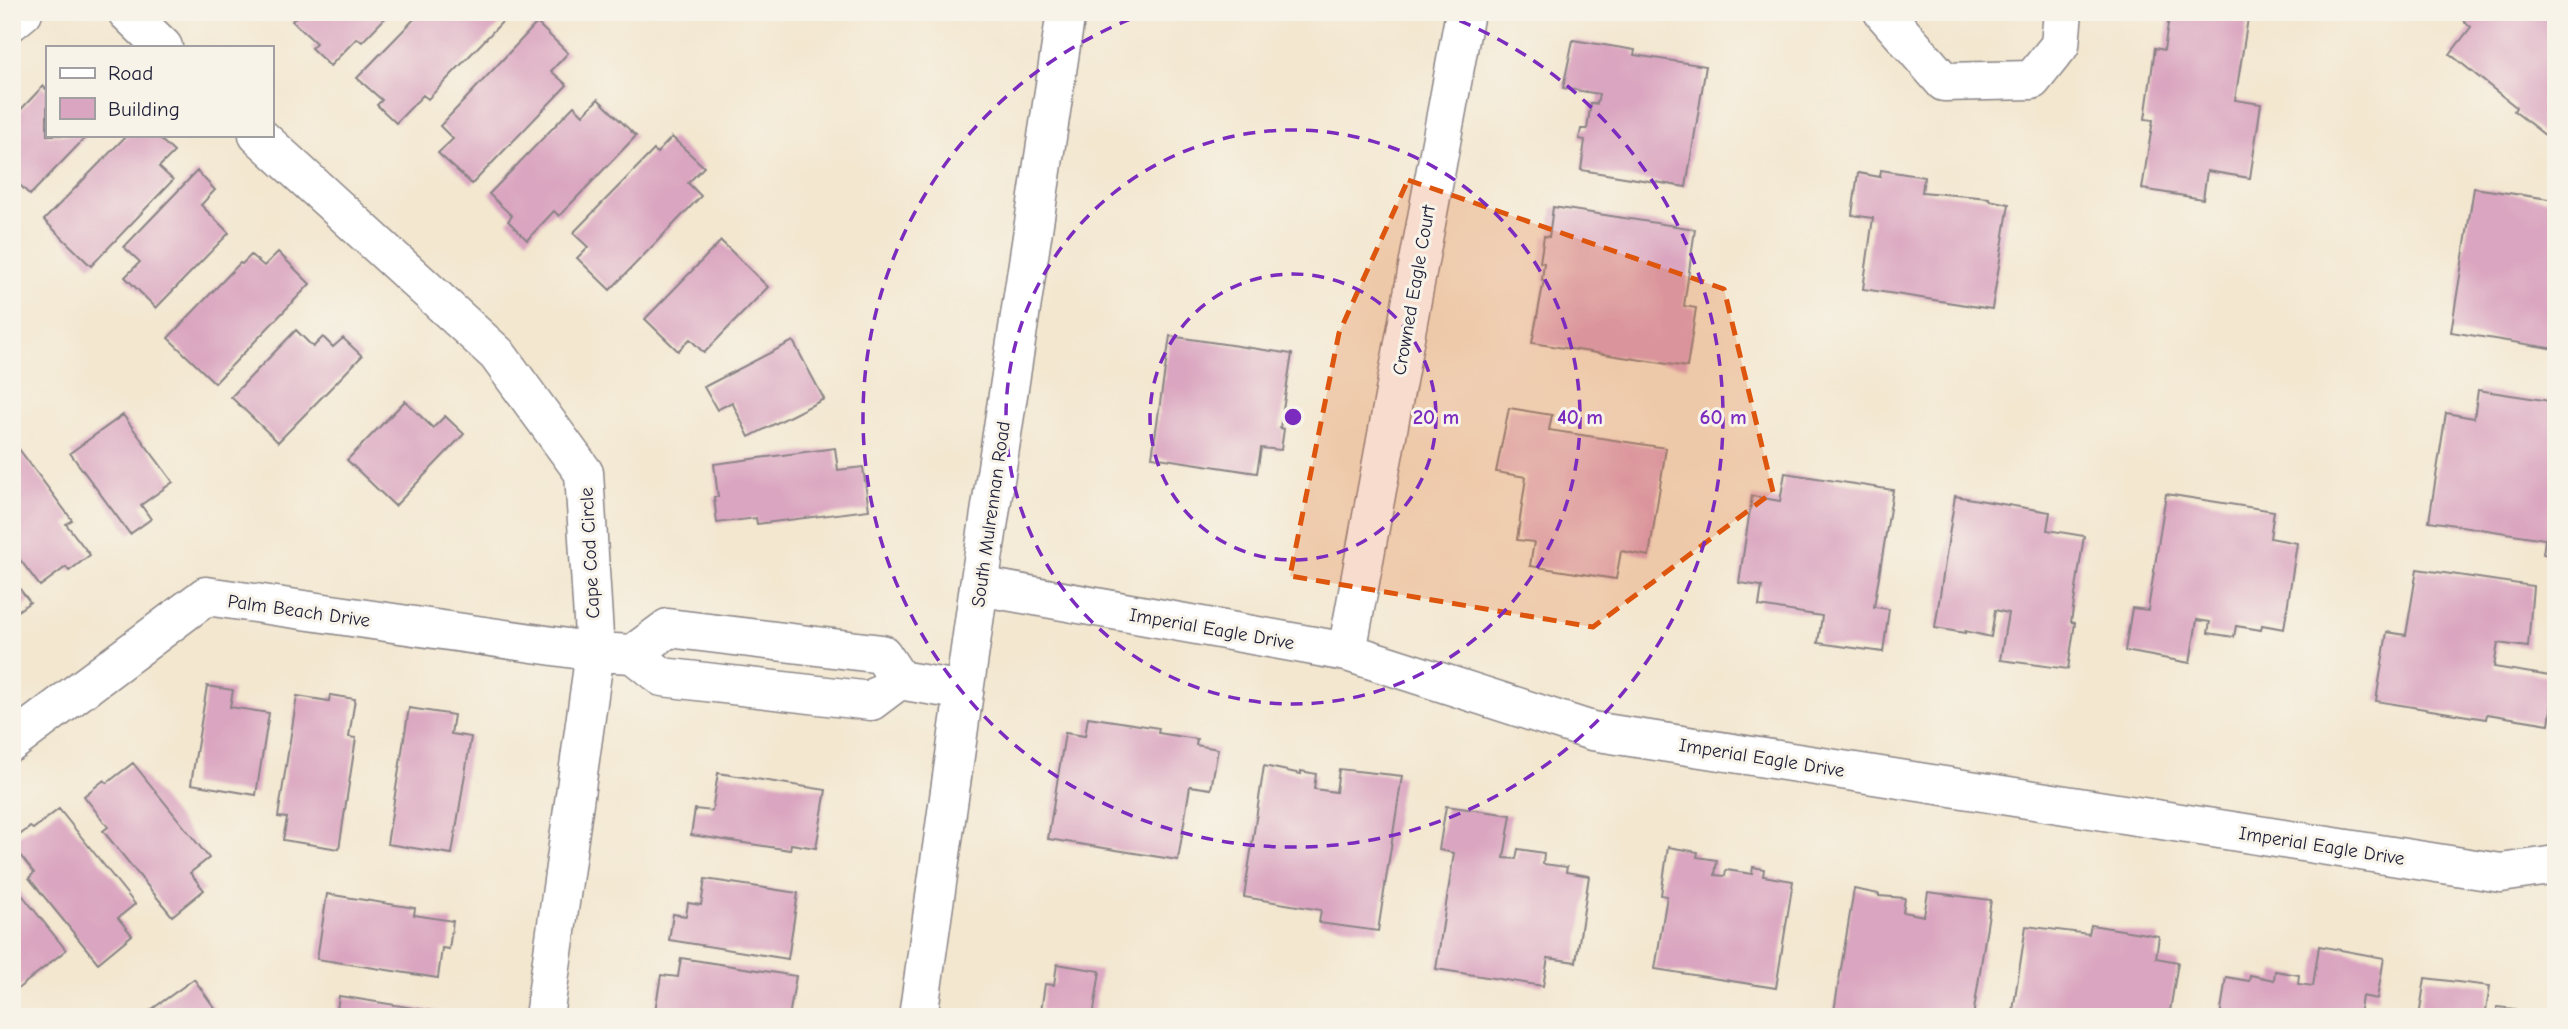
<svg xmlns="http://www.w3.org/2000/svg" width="2568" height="1029" viewBox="0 0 2568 1029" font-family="'Comic Neue',sans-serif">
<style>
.building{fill:#daa5c0}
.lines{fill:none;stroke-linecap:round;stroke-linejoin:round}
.street-casing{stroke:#8a8486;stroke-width:41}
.secondary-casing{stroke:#8a8486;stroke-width:41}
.street{stroke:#fff;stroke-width:38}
.secondary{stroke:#fff;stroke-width:38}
.marked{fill:#de560e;fill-opacity:0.2;stroke:#de560e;stroke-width:5;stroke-dasharray:14 9;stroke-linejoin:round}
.ring{fill:none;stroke:#7b2cbf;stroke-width:3.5;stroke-dasharray:12 9}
.labels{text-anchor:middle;stroke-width:6;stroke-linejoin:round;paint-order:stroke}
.street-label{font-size:19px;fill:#22223b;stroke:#f7f3e8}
.centre{fill:#7b2cbf;stroke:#f7f3e8;stroke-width:3.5}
.ring-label{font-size:21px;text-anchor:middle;font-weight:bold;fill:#7b2cbf;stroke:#f7f3e8;stroke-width:6;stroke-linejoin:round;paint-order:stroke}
</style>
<rect width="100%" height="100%" fill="#f7f3e8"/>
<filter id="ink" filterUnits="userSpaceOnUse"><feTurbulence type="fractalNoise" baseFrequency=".0143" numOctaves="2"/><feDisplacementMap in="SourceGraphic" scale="14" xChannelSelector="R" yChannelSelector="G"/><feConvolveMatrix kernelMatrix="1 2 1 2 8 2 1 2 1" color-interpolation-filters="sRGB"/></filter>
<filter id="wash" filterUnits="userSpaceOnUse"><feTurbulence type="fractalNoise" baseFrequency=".00686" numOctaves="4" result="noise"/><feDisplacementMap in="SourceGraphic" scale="28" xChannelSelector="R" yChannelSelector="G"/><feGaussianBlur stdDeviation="1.57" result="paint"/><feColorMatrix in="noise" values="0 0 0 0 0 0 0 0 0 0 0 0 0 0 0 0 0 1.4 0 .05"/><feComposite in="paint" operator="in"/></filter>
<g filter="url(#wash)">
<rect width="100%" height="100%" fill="#f3e7d0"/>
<g id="blocks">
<!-- building -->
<path class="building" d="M 300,12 L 391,12 L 362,42 L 357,38 L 330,66 L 311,48 L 316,43 L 292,21 Z
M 421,12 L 498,12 L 505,19 L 428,99 L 423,95 L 396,123 L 377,105 L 382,100 L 357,78 Z
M 2170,12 L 2249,12 L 2235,100 L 2261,104 L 2250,178 L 2207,171 L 2203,199 L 2142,189 L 2153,120 L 2145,119 L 2155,48 L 2164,50 Z
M 2458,12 L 2556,12 L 2556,131 L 2550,139 L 2514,111 L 2516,107 L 2450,54 L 2471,27 L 2456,14 Z
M 537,23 L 568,53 L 551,71 L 567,85 L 472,184 L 438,153 L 453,139 L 440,126 Z
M 1573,40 L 1635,50 L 1634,55 L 1706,66 L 1686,187 L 1581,170 L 1585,140 L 1579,139 L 1581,129 L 1587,129 L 1591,103 L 1597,104 L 1599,94 L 1563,88 Z
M 43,86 L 47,90 L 47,135 L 88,135 L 30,195 L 17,182 L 12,188 L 12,119 Z
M 598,99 L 636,136 L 559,216 L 554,211 L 527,240 L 508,221 L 512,216 L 489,194 L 574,106 L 583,115 Z
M 127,135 L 156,135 L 174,152 L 159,167 L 173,180 L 91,266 L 44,220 Z
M 672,137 L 704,167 L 688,183 L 701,196 L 610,290 L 577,258 L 588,247 L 573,233 L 654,150 L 657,153 Z
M 1881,170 L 1924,177 L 1922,192 L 1989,198 L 1989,200 L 2009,204 L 1992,309 L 1863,289 L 1873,218 L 1852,215 L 1858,173 L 1880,177 Z
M 197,171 L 215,190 L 201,205 L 229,233 L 156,308 L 125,277 L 140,262 L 124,247 Z
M 2474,188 L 2556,200 L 2556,349 L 2451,332 Z
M 1553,207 L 1695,229 L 1684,306 L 1696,308 L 1687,367 L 1532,343 L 1544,280 L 1542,280 L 1544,263 L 1540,262 L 1544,236 L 1549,237 Z
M 721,241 L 768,287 L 704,353 L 690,339 L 678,351 L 645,319 Z
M 278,252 L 310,284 L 215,383 L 168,338 L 240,263 L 242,264 L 251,255 L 264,266 Z
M 296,330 L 313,347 L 323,337 L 333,347 L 343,338 L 362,356 L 278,442 L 231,397 Z
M 1170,336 L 1292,354 L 1280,428 L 1284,429 L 1281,450 L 1261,448 L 1257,473 L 1152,457 Z
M 793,341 L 824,399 L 749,437 L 732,402 L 717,410 L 704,387 Z
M 2478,390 L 2556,402 L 2556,556 L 2543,554 L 2545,539 L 2429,521 L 2446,413 L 2474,418 Z
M 405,401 L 433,428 L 445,416 L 464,434 L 395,506 L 347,460 Z
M 1509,408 L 1552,415 L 1549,430 L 1666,448 L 1649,556 L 1621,551 L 1616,579 L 1530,566 L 1534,542 L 1517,540 L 1526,477 L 1496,472 Z
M 123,415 L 173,482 L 141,505 L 151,519 L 130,534 L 70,453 Z
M 835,448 L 838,470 L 863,467 L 869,510 L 757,524 L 756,518 L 717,523 L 714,497 L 718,497 L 714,464 Z
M 19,449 L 72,520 L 66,524 L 90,555 L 69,571 L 66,567 L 40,586 L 12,549 L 12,455 Z
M 1785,473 L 1893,490 L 1874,607 L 1889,609 L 1883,652 L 1818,643 L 1822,616 L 1759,606 L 1762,586 L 1739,583 L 1752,496 L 1780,501 Z
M 2166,494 L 2274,511 L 2270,538 L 2297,543 L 2284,629 L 2262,625 L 2261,630 L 2236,626 L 2234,637 L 2208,633 L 2210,622 L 2197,620 L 2190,663 L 2125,651 L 2132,608 L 2148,610 Z
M 1955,496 L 2050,512 L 2047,530 L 2084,536 L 2071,622 L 2075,623 L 2068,669 L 2000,660 L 2008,613 L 1995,610 L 1991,637 L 1965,631 L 1965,633 L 1935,628 Z
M 2417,569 L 2533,586 L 2528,647 L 2498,643 L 2494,667 L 2556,677 L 2549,724 L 2487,714 L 2486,719 L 2376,701 L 2387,632 L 2406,635 Z
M 12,579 L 30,602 L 12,615 Z
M 207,686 L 233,690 L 230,707 L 269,713 L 256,795 L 191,784 Z
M 330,695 L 355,699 L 349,737 L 356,738 L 339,849 L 283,840 L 287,818 L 278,817 L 297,696 L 329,701 Z
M 409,708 L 454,715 L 451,734 L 471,737 L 452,854 L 387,844 Z
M 1088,717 L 1159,728 L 1158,733 L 1197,739 L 1196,745 L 1218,749 L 1211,789 L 1190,786 L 1178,860 L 1048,839 L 1065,733 L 1085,736 Z
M 133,763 L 209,858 L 190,873 L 204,890 L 172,916 L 103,831 L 108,827 L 84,796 L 104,780 L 107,783 Z
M 1264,766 L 1301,774 L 1301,771 L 1316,774 L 1314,789 L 1336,792 L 1339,769 L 1402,776 L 1378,931 L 1319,923 L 1321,910 L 1244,897 Z
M 718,773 L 826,790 L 816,848 L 791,844 L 790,850 L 691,835 L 695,809 L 712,811 Z
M 1446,806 L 1511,815 L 1504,858 L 1516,859 L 1518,849 L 1544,853 L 1543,864 L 1567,867 L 1566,872 L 1589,876 L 1576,962 L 1548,958 L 1543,986 L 1436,969 L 1454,853 L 1439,850 Z
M 59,809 L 135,904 L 118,918 L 132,935 L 98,963 L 29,878 L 34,873 L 12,845 L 12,841 L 30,827 L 33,829 Z
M 1668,847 L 1698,852 L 1697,857 L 1717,860 L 1715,875 L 1725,876 L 1726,870 L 1752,874 L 1753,867 L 1764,869 L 1763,876 L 1793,881 L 1776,988 L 1655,969 L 1667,896 L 1661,895 Z
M 705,879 L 798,893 L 788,959 L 669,940 L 673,914 L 686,916 L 688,903 L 701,905 Z
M 15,886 L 66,950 L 15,991 L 12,988 L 12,888 Z
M 1854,889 L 1879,894 L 1879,896 L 1905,898 L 1903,912 L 1924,916 L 1928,892 L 1991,900 L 1973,1017 L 1833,1017 Z
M 327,894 L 415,908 L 414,915 L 453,921 L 449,949 L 442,948 L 438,978 L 317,959 Z
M 2091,925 L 2159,936 L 2156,958 L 2178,962 L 2169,1017 L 2012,1017 L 2026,926 L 2089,934 Z
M 2319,946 L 2384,958 L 2377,999 L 2362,996 L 2359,1017 L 2220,1017 L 2226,977 L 2249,981 L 2250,975 L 2274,980 L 2275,971 L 2299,975 L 2298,984 L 2313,986 Z
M 681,958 L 796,976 L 789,1017 L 654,1017 L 661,975 L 678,977 Z
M 1057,964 L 1100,971 L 1093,1017 L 1049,1017 L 1050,1012 L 1041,1011 L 1045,984 L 1054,985 Z
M 2425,978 L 2490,986 L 2485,1017 L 2419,1017 Z
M 194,979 L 221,1017 L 141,1017 Z
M 339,996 L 439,1012 L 438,1017 L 336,1017 Z
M 2497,1007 L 2515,1009 L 2514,1012 L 2536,1017 L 2496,1017 Z"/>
</g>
</g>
<g filter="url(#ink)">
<use href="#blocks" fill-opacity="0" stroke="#8a8486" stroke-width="2"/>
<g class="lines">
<defs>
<path id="street" d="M 127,12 L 163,47
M 1883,12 L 1944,82 L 2032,80 L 2060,45 L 2063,12
M 12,21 L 23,12
M 258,135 L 497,354 L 584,473 L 595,652 L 544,1017
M 979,586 L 1347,652 L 1592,731 L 2501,873 L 2556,865
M 1347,652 L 1465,12
M 633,654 L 668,628 L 882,654 L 899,680
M 12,742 L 206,596 L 595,652 L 633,654 L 662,677 L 871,701 L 899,680 L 964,691"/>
<path id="secondary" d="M 918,1017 L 979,586 L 1066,12"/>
</defs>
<!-- street casing -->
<use href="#street" class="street-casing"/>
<!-- secondary casing -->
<use href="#secondary" class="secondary-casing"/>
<!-- street -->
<use href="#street" class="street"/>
<!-- secondary -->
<use href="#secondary" class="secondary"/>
</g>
</g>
<!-- marked area -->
<path class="marked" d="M 1408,180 L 1724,289 L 1773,492 L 1593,627 L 1290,576 L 1339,333 Z"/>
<!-- distance rings -->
<g class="ring">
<circle cx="1293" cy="417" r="143"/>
<circle cx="1293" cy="417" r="287"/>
<path d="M1440 13A430 430 0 1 1 1146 13"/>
</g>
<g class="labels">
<!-- street labels -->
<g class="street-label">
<text transform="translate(1413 290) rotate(-80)" y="7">Crowned Eagle Court</text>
<text transform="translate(990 514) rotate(-82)" y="7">South Mulrennan Road</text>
<text transform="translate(589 553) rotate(-93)" y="7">Cape Cod Circle</text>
<text transform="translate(299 610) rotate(8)" y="7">Palm Beach Drive</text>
<text transform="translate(1212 628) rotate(10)" y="7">Imperial Eagle Drive</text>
<text transform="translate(1762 757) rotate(9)" y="7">Imperial Eagle Drive</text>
<text transform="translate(2322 845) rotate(9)" y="7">Imperial Eagle Drive</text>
</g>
</g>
<circle cx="1293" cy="417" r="10" class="centre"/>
<g class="ring-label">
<text x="1436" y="424">20 m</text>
<text x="1580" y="424">40 m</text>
<text x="1723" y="424">60 m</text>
</g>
<!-- margin -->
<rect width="2568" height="1029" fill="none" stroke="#f7f3e8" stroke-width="42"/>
<!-- legend -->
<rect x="46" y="46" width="228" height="91" fill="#f7f3e8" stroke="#a29fa3" stroke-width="2"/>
<rect x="60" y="68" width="35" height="10" fill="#ffffff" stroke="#a29fa3" stroke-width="2"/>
<text x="108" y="80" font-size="21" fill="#22223b">Road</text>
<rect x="60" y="98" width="35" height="21" fill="#daa5c0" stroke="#a29fa3" stroke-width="2"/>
<text x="108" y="116" font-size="21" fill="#22223b">Building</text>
</svg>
